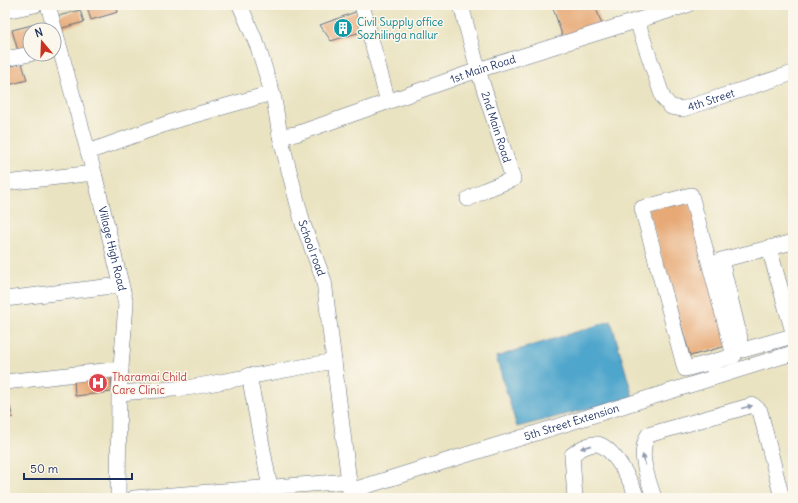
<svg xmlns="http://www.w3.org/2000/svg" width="798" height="503" viewBox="0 0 798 503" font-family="Delius,sans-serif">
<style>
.water{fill:#50a6cc;stroke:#366a95}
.building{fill:#e7a976}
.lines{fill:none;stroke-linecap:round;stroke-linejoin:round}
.minor-casing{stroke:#636e81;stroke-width:16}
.minor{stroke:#fff;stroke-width:15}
.oneway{fill:#8d97ae}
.labels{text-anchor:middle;stroke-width:3;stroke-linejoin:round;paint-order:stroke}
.culture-label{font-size:11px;fill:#0d838f;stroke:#fbf7ec;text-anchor:start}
.street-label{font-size:11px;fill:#1b2f5e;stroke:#fbf7ec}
.health-label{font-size:11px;fill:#be3a42;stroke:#fbf7ec;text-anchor:start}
</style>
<rect width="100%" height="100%" fill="#fbf7ec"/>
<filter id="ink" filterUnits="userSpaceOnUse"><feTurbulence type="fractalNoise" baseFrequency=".025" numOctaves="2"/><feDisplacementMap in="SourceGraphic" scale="8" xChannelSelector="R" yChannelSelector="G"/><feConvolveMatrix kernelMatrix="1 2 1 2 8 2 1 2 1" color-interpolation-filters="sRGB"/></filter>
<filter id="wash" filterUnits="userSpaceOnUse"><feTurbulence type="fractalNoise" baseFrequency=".012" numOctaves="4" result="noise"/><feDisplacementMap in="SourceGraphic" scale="16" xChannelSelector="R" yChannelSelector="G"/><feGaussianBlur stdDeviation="0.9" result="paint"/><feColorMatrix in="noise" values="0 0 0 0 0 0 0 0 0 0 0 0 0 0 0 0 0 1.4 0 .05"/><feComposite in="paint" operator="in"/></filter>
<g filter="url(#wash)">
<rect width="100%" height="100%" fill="#eae3c1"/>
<!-- water -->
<path class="water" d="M 611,321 L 633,397 L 517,427 L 496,357 Z"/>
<g id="blocks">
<!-- building -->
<path class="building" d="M 94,5 L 116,5 L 118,12 L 91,20 L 87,7 Z
M 552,5 L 595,5 L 602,25 L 563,38 Z
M 80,10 L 84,22 L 59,29 L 55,17 Z
M 358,11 L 364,31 L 331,41 L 320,25 Z
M 36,24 L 38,30 L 30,30 L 30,48 L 18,51 L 12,30 Z
M 22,63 L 27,80 L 5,86 L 5,68 Z
M 689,197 L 730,345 L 690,356 L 648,209 Z
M 111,376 L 112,392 L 75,396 L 74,379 Z
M 5,392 L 13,417 L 5,419 Z"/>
</g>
</g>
<g filter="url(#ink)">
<use href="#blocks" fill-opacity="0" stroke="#636e81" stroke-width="1"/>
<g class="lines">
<defs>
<g id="minor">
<path id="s1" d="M 48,5 L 94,173 L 126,304 L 119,393 L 118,498"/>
<path id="s2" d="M 240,5 L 258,47 L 274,99 L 280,136 L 303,224 L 324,281 L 351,498"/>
<path d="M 362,5 L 388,102"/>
<path id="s3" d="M 461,5 L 478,70 L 513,179 L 485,190 L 468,199"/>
<path d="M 5,11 L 35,5"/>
<path id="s4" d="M 637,21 L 663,98 L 671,107 L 683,109 L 793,73"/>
<path d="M 5,59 L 30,54"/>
<path id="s5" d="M 280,136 L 296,134 L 478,70 L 687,5"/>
<path d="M 88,152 L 177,120 L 272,93"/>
<path d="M 5,183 L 94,173"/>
<path d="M 769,248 L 793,332"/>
<path d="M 5,299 L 121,285"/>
<path d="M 740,338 L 721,260 L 793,242"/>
<path d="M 743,350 L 793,336"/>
<path d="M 712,362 L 685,369 L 642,208 L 691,195 L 734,356 L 712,362 L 716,377"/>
<path d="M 249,375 L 270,488"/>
<path d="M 5,382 L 121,369"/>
<path d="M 119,393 L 187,388 L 334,361"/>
<path id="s6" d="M 350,491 L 793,353"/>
<path d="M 134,498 L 349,481"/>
<path d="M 575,498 L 572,455 C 578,450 589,443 597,444 C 614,447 632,483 637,498"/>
<path d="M 654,498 C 648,477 637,455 648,435 L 753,405 L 760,411 L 782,498"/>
</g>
</defs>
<!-- minor casing -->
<use href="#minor" class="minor-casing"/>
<!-- minor -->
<use href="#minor" class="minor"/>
</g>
<!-- one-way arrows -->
<defs><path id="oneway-solid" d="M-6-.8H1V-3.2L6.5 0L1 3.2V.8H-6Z"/></defs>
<g class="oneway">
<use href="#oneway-solid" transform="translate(747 407) rotate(-14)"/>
<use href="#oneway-solid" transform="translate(586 447) rotate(164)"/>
<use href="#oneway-solid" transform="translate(644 460) rotate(-104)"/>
</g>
</g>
<!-- icons -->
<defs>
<symbol id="building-disc" viewBox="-11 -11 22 22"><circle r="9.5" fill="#0f9aa8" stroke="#fbf7ec"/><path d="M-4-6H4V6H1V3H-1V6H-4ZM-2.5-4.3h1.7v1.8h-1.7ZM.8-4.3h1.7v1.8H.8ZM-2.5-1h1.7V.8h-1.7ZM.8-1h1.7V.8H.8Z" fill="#fff"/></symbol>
<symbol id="hospital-disc" viewBox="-11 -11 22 22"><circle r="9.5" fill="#e0444e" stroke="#fbf7ec"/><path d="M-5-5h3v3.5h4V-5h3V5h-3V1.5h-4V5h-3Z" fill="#fff"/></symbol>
</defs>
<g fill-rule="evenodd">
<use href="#building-disc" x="332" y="17" width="22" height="22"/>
<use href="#hospital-disc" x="87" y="372" width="22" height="22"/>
</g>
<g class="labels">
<!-- culture labels -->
<g class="culture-label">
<text x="357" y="26">Civil Supply office<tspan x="357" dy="13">Sozhilinga nallur</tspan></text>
</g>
<!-- street labels -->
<g class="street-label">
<text dy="4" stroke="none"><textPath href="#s5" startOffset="214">1st Main Road</textPath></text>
<text dy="4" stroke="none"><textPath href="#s4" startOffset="135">4th Street</textPath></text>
<text dy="4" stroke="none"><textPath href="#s3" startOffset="127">2nd Main Road</textPath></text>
<text dy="4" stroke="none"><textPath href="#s1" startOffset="252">Village High Road</textPath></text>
<text dy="4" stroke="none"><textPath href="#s2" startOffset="254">School road</textPath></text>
<text dy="4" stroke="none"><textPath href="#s6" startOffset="232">5th Street Extension</textPath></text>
</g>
<!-- health labels -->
<g class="health-label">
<text x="112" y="381">Tharamai Child<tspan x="112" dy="13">Care Clinic</tspan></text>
</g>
</g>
<!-- margin -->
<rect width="798" height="503" fill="none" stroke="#fbf7ec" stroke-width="20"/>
<!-- north arrow -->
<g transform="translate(42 42) rotate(341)"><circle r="19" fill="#fbf7ec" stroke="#a1a7b3"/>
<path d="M0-3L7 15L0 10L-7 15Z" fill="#c8321e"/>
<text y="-6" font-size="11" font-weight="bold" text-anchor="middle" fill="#1b2f5e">N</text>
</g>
<!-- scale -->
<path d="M24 473v6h108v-6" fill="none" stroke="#1b2f5e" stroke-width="2"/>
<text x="30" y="473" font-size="12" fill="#1b2f5e" stroke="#fbf7ec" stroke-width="3" paint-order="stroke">50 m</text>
</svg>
